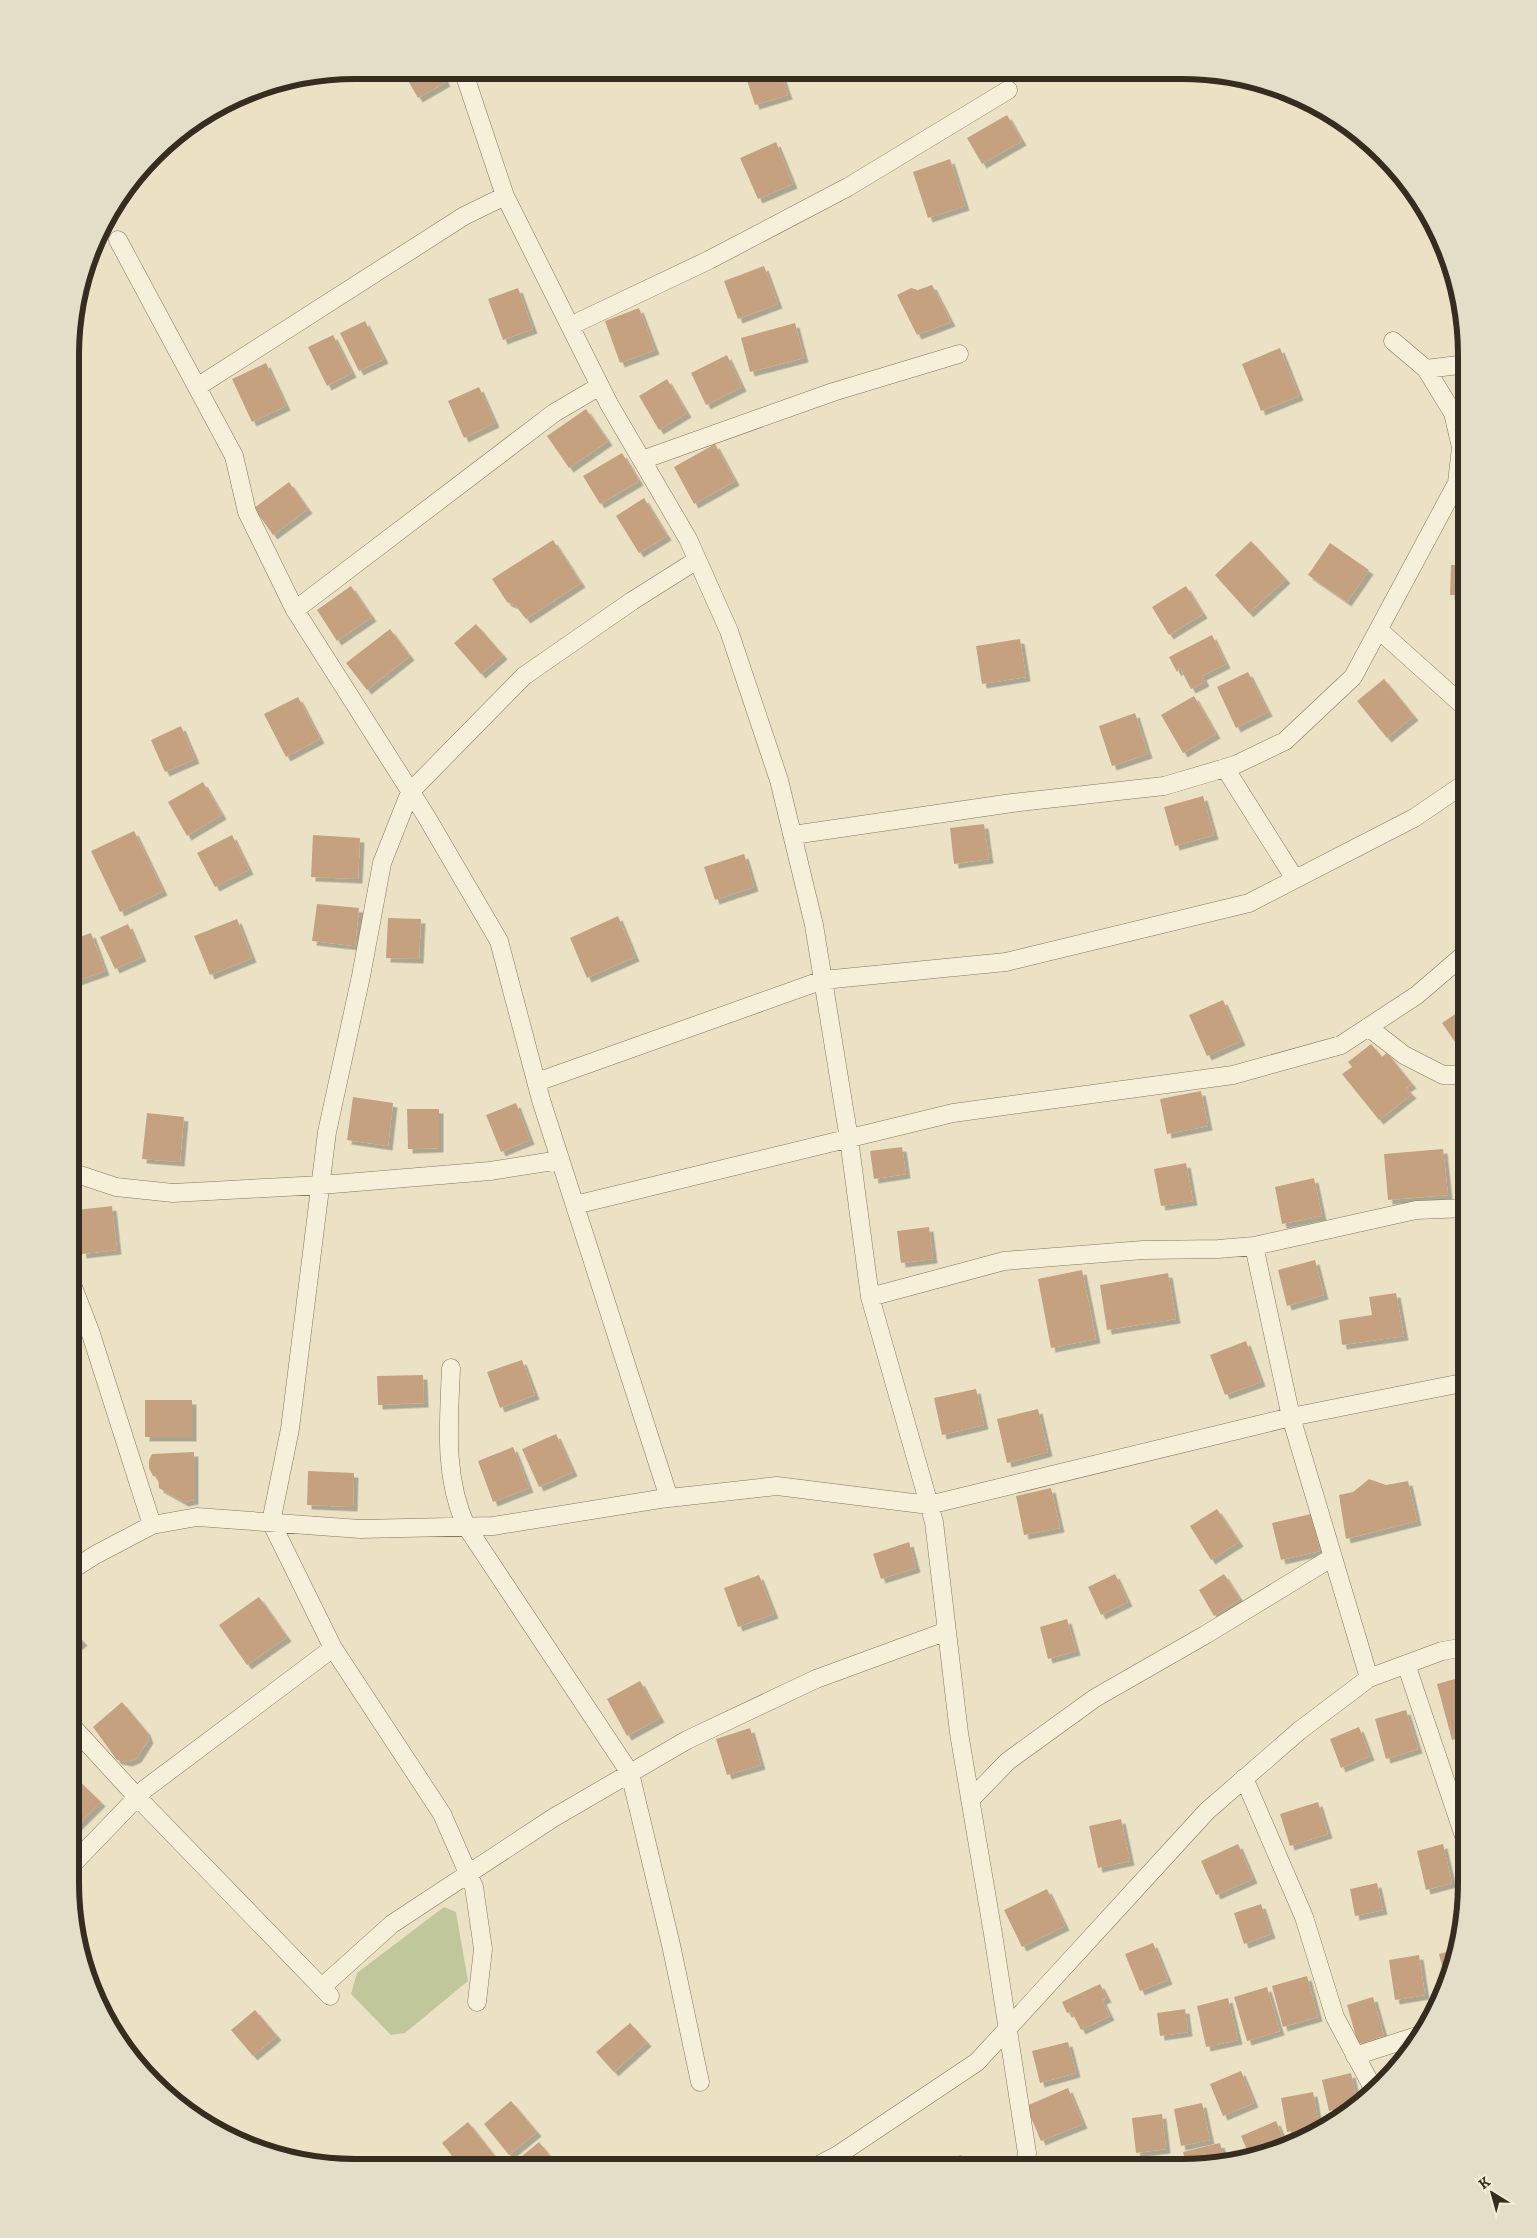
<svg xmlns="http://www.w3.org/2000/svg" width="1537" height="2238" viewBox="0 0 1537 2238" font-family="Bitter,serif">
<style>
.green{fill:#c0c89b}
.building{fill:#c6a17f;filter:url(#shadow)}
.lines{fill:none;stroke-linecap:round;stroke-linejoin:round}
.street-casing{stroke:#85755d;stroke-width:19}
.street{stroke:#f6efd9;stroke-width:18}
.rim{fill:none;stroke:#362c20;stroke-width:6}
</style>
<defs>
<filter id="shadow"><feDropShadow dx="4.5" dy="4.5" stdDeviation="0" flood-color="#0004"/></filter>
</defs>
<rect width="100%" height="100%" fill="#ebe2c6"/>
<!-- green -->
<path class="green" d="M 444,1907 L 456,1912 L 468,1981 L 405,2033 L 391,2035 L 351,1994 L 357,1973 Z"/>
<!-- building -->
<path class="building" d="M 402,70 L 440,70 L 446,82 L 418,98 Z
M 744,71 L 780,71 L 788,95 L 755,105 Z
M 1007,115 L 1022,141 L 982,164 L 967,138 Z
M 776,142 L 793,184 L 758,199 L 740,158 Z
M 950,159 L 965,206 L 928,218 L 913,172 Z
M 764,266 L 778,304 L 738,319 L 724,281 Z
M 932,285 L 951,322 L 917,335 L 897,295 L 911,288 L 918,290 Z
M 518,288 L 533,329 L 503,340 L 488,299 Z
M 639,308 L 655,350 L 620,363 L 605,321 Z
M 365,321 L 384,359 L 359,371 L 340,333 Z
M 795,323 L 804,358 L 750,372 L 741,338 Z
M 333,335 L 352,373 L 327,386 L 308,347 Z
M 1280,348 L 1299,396 L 1261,411 L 1242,364 Z
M 727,355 L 742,387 L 706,405 L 691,373 Z
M 266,363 L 286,406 L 252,422 L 232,379 Z
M 667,379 L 687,413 L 659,430 L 639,396 Z
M 479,387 L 495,423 L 464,438 L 448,401 Z
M 586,409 L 608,441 L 569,468 L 547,436 Z
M 715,444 L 735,481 L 694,504 L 674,467 Z
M 622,453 L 639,481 L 600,504 L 583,476 Z
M 289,482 L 308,509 L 273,535 L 254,508 Z
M 644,498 L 667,536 L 639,553 L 616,516 Z
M 553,540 L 581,583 L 526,619 L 515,605 L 507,602 L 492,579 Z
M 1251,541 L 1286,579 L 1249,613 L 1215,575 Z
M 1330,543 L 1369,570 L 1347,602 L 1308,575 Z
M 1451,565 L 1467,565 L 1467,596 L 1450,595 Z
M 351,586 L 372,617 L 337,641 L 317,610 Z
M 1186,586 L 1203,614 L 1169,635 L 1152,607 Z
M 476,624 L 503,655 L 481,674 L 454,643 Z
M 390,629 L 410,656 L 367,690 L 346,663 Z
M 1212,635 L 1226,664 L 1202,676 L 1205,682 L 1191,689 L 1180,668 L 1177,672 L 1169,657 Z
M 1020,639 L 1026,677 L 982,684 L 976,646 Z
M 1248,672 L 1268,712 L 1236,728 L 1217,687 Z
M 1384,679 L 1414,716 L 1387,738 L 1357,701 Z
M 1194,696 L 1216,734 L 1183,753 L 1161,715 Z
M 298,697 L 320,739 L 286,757 L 264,714 Z
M 1135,713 L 1148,754 L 1112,766 L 1099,726 Z
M 181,726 L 195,759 L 165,772 L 151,740 Z
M 203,782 L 222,815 L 187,836 L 168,802 Z
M 1203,796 L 1214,835 L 1175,846 L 1164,807 Z
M 984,824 L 989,859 L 954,864 L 950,828 Z
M 134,831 L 163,891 L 120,912 L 91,851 Z
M 232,835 L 249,870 L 215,887 L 197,853 Z
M 313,835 L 360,838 L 358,879 L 311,877 Z
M 744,854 L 754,887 L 715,900 L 704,867 Z
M 317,904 L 359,908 L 355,946 L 312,941 Z
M 618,916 L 635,957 L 587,978 L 570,938 Z
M 388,918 L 421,919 L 419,959 L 386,958 Z
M 237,919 L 252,958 L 210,975 L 194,936 Z
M 128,924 L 142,957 L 115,969 L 100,937 Z
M 91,933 L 105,971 L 71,983 L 71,940 Z
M 1223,1000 L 1241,1041 L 1207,1056 L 1189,1015 Z
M 1467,1006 L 1467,1053 L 1464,1055 L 1442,1023 Z
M 1371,1044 L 1382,1057 L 1387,1053 L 1412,1084 L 1406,1088 L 1412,1094 L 1379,1120 L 1342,1074 L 1352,1067 L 1348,1062 Z
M 1201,1091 L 1208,1126 L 1167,1134 L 1160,1099 Z
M 353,1097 L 393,1103 L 388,1146 L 347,1140 Z
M 516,1103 L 530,1140 L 501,1152 L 486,1115 Z
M 407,1109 L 439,1109 L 439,1148 L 408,1149 Z
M 147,1113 L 184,1117 L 180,1162 L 142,1159 Z
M 902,1147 L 906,1174 L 874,1179 L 870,1151 Z
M 1443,1149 L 1448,1195 L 1388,1200 L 1384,1154 Z
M 1186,1163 L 1193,1201 L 1161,1206 L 1154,1169 Z
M 1314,1178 L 1322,1216 L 1282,1224 L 1275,1187 Z
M 112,1206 L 117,1250 L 82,1254 L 77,1210 Z
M 929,1227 L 933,1259 L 901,1263 L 897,1231 Z
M 1315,1260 L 1324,1295 L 1287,1306 L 1278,1270 Z
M 1082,1270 L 1096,1339 L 1051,1348 L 1038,1279 Z
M 1168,1273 L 1176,1319 L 1107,1330 L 1100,1285 Z
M 1467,1288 L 1467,1326 L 1465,1326 L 1461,1289 Z
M 1396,1293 L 1404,1336 L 1342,1345 L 1339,1320 L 1372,1315 L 1369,1297 Z
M 1246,1341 L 1261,1382 L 1225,1395 L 1210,1355 Z
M 522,1360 L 535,1395 L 500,1408 L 487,1372 Z
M 423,1375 L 424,1403 L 378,1405 L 377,1376 Z
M 976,1389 L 984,1425 L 942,1435 L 934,1398 Z
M 145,1400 L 192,1400 L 192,1437 L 145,1437 Z
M 1038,1409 L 1048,1452 L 1007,1463 L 997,1419 Z
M 556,1434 L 573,1472 L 539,1487 L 522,1449 Z
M 513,1447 L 529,1488 L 493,1502 L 478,1461 Z
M 194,1452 L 194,1500 L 184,1502 L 159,1488 L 158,1477 L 153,1476 L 149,1468 L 149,1460 L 152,1454 Z
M 308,1471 L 354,1473 L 353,1507 L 307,1505 Z
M 1369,1479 L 1386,1485 L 1408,1481 L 1417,1521 L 1346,1539 L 1339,1495 L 1353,1492 Z
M 1051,1488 L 1060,1528 L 1024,1535 L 1016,1496 Z
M 1217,1509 L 1239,1542 L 1211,1560 L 1190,1526 Z
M 1311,1514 L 1320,1551 L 1281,1560 L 1272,1523 Z
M 909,1542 L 916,1568 L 881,1579 L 873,1554 Z
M 1115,1574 L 1128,1602 L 1101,1615 L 1088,1587 Z
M 1224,1574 L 1240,1599 L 1214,1616 L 1199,1590 Z
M 759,1575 L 774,1614 L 738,1627 L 724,1588 Z
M 259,1597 L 287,1637 L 247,1665 L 219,1625 Z
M 1067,1619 L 1076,1651 L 1048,1659 L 1040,1627 Z
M 70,1628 L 83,1641 L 70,1653 Z
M 1466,1676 L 1466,1736 L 1452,1740 L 1437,1684 Z
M 640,1681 L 660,1718 L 627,1736 L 607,1699 Z
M 122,1702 L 146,1731 L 149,1739 L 137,1758 L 128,1762 L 117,1760 L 93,1727 Z
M 1406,1710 L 1418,1749 L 1386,1759 L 1375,1719 Z
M 1359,1727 L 1370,1756 L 1341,1768 L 1330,1739 Z
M 750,1728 L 761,1765 L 727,1775 L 716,1739 Z
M 1466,1759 L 1466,1793 L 1456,1762 Z
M 71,1773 L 101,1802 L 71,1832 L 70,1831 Z
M 1318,1802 L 1328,1834 L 1290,1846 L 1280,1814 Z
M 1121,1819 L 1130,1861 L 1098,1868 L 1089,1826 Z
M 1238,1844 L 1253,1879 L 1216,1895 L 1201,1861 Z
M 1443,1844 L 1452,1883 L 1426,1890 L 1417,1851 Z
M 1377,1883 L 1383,1910 L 1355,1916 L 1350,1889 Z
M 1047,1889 L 1065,1926 L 1022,1947 L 1004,1910 Z
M 1261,1904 L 1271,1934 L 1244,1944 L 1234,1913 Z
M 1153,1943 L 1168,1980 L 1140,1991 L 1125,1954 Z
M 1457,1949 L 1452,1975 L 1447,1985 L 1439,1954 Z
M 1419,1955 L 1425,1995 L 1395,2000 L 1389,1960 Z
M 1307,1976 L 1318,2017 L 1283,2027 L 1272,1986 Z
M 1100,1984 L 1107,1998 L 1102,2000 L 1110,2016 L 1081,2030 L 1072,2012 L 1067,2013 L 1062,2002 Z
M 1267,1987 L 1280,2031 L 1247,2041 L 1234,1997 Z
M 1373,1997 L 1384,2036 L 1358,2044 L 1347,2005 Z
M 1228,1998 L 1238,2040 L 1206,2047 L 1197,2006 Z
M 1185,2009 L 1188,2032 L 1160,2036 L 1157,2013 Z
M 255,2010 L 277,2036 L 253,2056 L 231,2030 Z
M 630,2023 L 647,2042 L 614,2072 L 596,2052 Z
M 1068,2042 L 1076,2073 L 1040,2083 L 1032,2051 Z
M 1241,2071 L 1254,2103 L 1223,2116 L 1210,2084 Z
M 1351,2073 L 1358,2104 L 1329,2111 L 1322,2080 Z
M 1068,2088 L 1083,2124 L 1041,2141 L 1026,2106 Z
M 1313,2092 L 1319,2126 L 1287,2132 L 1281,2098 Z
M 511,2101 L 537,2132 L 509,2155 L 484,2124 Z
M 1202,2103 L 1210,2140 L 1181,2146 L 1174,2109 Z
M 1162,2114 L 1166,2149 L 1136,2153 L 1132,2118 Z
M 1276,2121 L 1287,2147 L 1251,2159 L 1241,2136 Z
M 468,2122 L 494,2155 L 480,2166 L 460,2166 L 442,2143 Z
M 539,2142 L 558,2166 L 510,2166 Z
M 1220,2143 L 1225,2162 L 1187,2167 L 1183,2152 Z
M 961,2155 L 966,2167 L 935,2167 L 934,2165 Z
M 1178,2156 L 1181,2168 L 1138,2168 L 1138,2165 Z"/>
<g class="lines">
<defs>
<path id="street" d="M 463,70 L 505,196 L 609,404 L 688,539 L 729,631 L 779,780 L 814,925 L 849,1139 L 870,1297 L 934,1522 L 959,1733 L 993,1934 L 1027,2153 L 1025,2168
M 118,240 L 234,456 L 247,512 L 295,610 L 426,816 L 499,941 L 541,1100 L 669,1498
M 570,326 L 709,260 L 848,187 L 1008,90
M 1426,369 L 1467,364
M 197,387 L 464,216 L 505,196
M 642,460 L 833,392 L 959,354
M 295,610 L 554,413 L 600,386
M 1379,630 L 1467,709
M 1225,768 L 1295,879
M 793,835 L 1012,803 L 1164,786 L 1235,765 L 1285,741 L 1353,677 L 1457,483 L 1461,447 L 1453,413 L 1426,369 L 1393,341
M 1368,1027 L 1404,1055 L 1443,1075 L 1467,1075
M 537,1082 L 823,980 L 1006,962 L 1249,903 L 1414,818 L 1467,782
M 71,1172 L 116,1187 L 173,1193 L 321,1185 L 490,1171 L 560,1160
M 575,1205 L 953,1113 L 1233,1075 L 1341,1045 L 1417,995 L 1467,952
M 1254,1246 L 1291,1417 L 1369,1678
M 71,1282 L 90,1331 L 152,1525
M 870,1297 L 1004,1261 L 1143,1250 L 1218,1249 L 1254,1246 L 1416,1210 L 1467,1208
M 451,1368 C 449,1422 443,1475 466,1526 L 630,1773 L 671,1945 L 700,2082
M 70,1571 L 95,1555 L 152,1525 L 197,1517 L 360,1529 L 493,1526 L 660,1499 L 777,1486 L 929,1505 L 1291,1417 L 1467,1382
M 1406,1664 L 1466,1842
M 70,1724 L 137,1797 L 330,1996
M 1244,1778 L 1304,1917 L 1335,2017 L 1375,2092
M 970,1800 L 1008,1761 L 1095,1698 L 1205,1635 L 1333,1557
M 70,1867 L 145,1789 L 333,1648
M 322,1987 L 392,1924 L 553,1818 L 687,1740 L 816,1679 L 947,1631
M 477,2002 L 483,1949 L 474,1887 L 442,1814 L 333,1648 L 271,1522 L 290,1429 L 327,1132 L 361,976 L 382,863 L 410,792 L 524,676 L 632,601 L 697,560
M 1355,2056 L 1423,2034
M 815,2167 L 838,2155 L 977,2062 L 1207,1811 L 1299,1731 L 1369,1678 L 1442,1651 L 1466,1647"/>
</defs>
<!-- street casing -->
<use href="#street" class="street-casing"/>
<!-- street -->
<use href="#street" class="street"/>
</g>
<!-- crop -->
<path d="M0 0H1537V2238H0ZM355 79H1182A276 276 0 0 1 1458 355V1883A276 276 0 0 1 1182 2159H355A276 276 0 0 1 79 1883V355A276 276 0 0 1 355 79Z" fill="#e4ddc7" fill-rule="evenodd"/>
<path class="rim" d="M355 79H1182A276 276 0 0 1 1458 355V1883A276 276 0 0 1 1182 2159H355A276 276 0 0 1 79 1883V355A276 276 0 0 1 355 79Z"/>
<!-- north arrow -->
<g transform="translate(1492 2193) rotate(323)" stroke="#f3ecd5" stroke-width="4" paint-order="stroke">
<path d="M0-4L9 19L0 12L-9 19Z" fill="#362c20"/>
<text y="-8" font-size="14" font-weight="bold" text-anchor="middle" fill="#362c20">K</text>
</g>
</svg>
